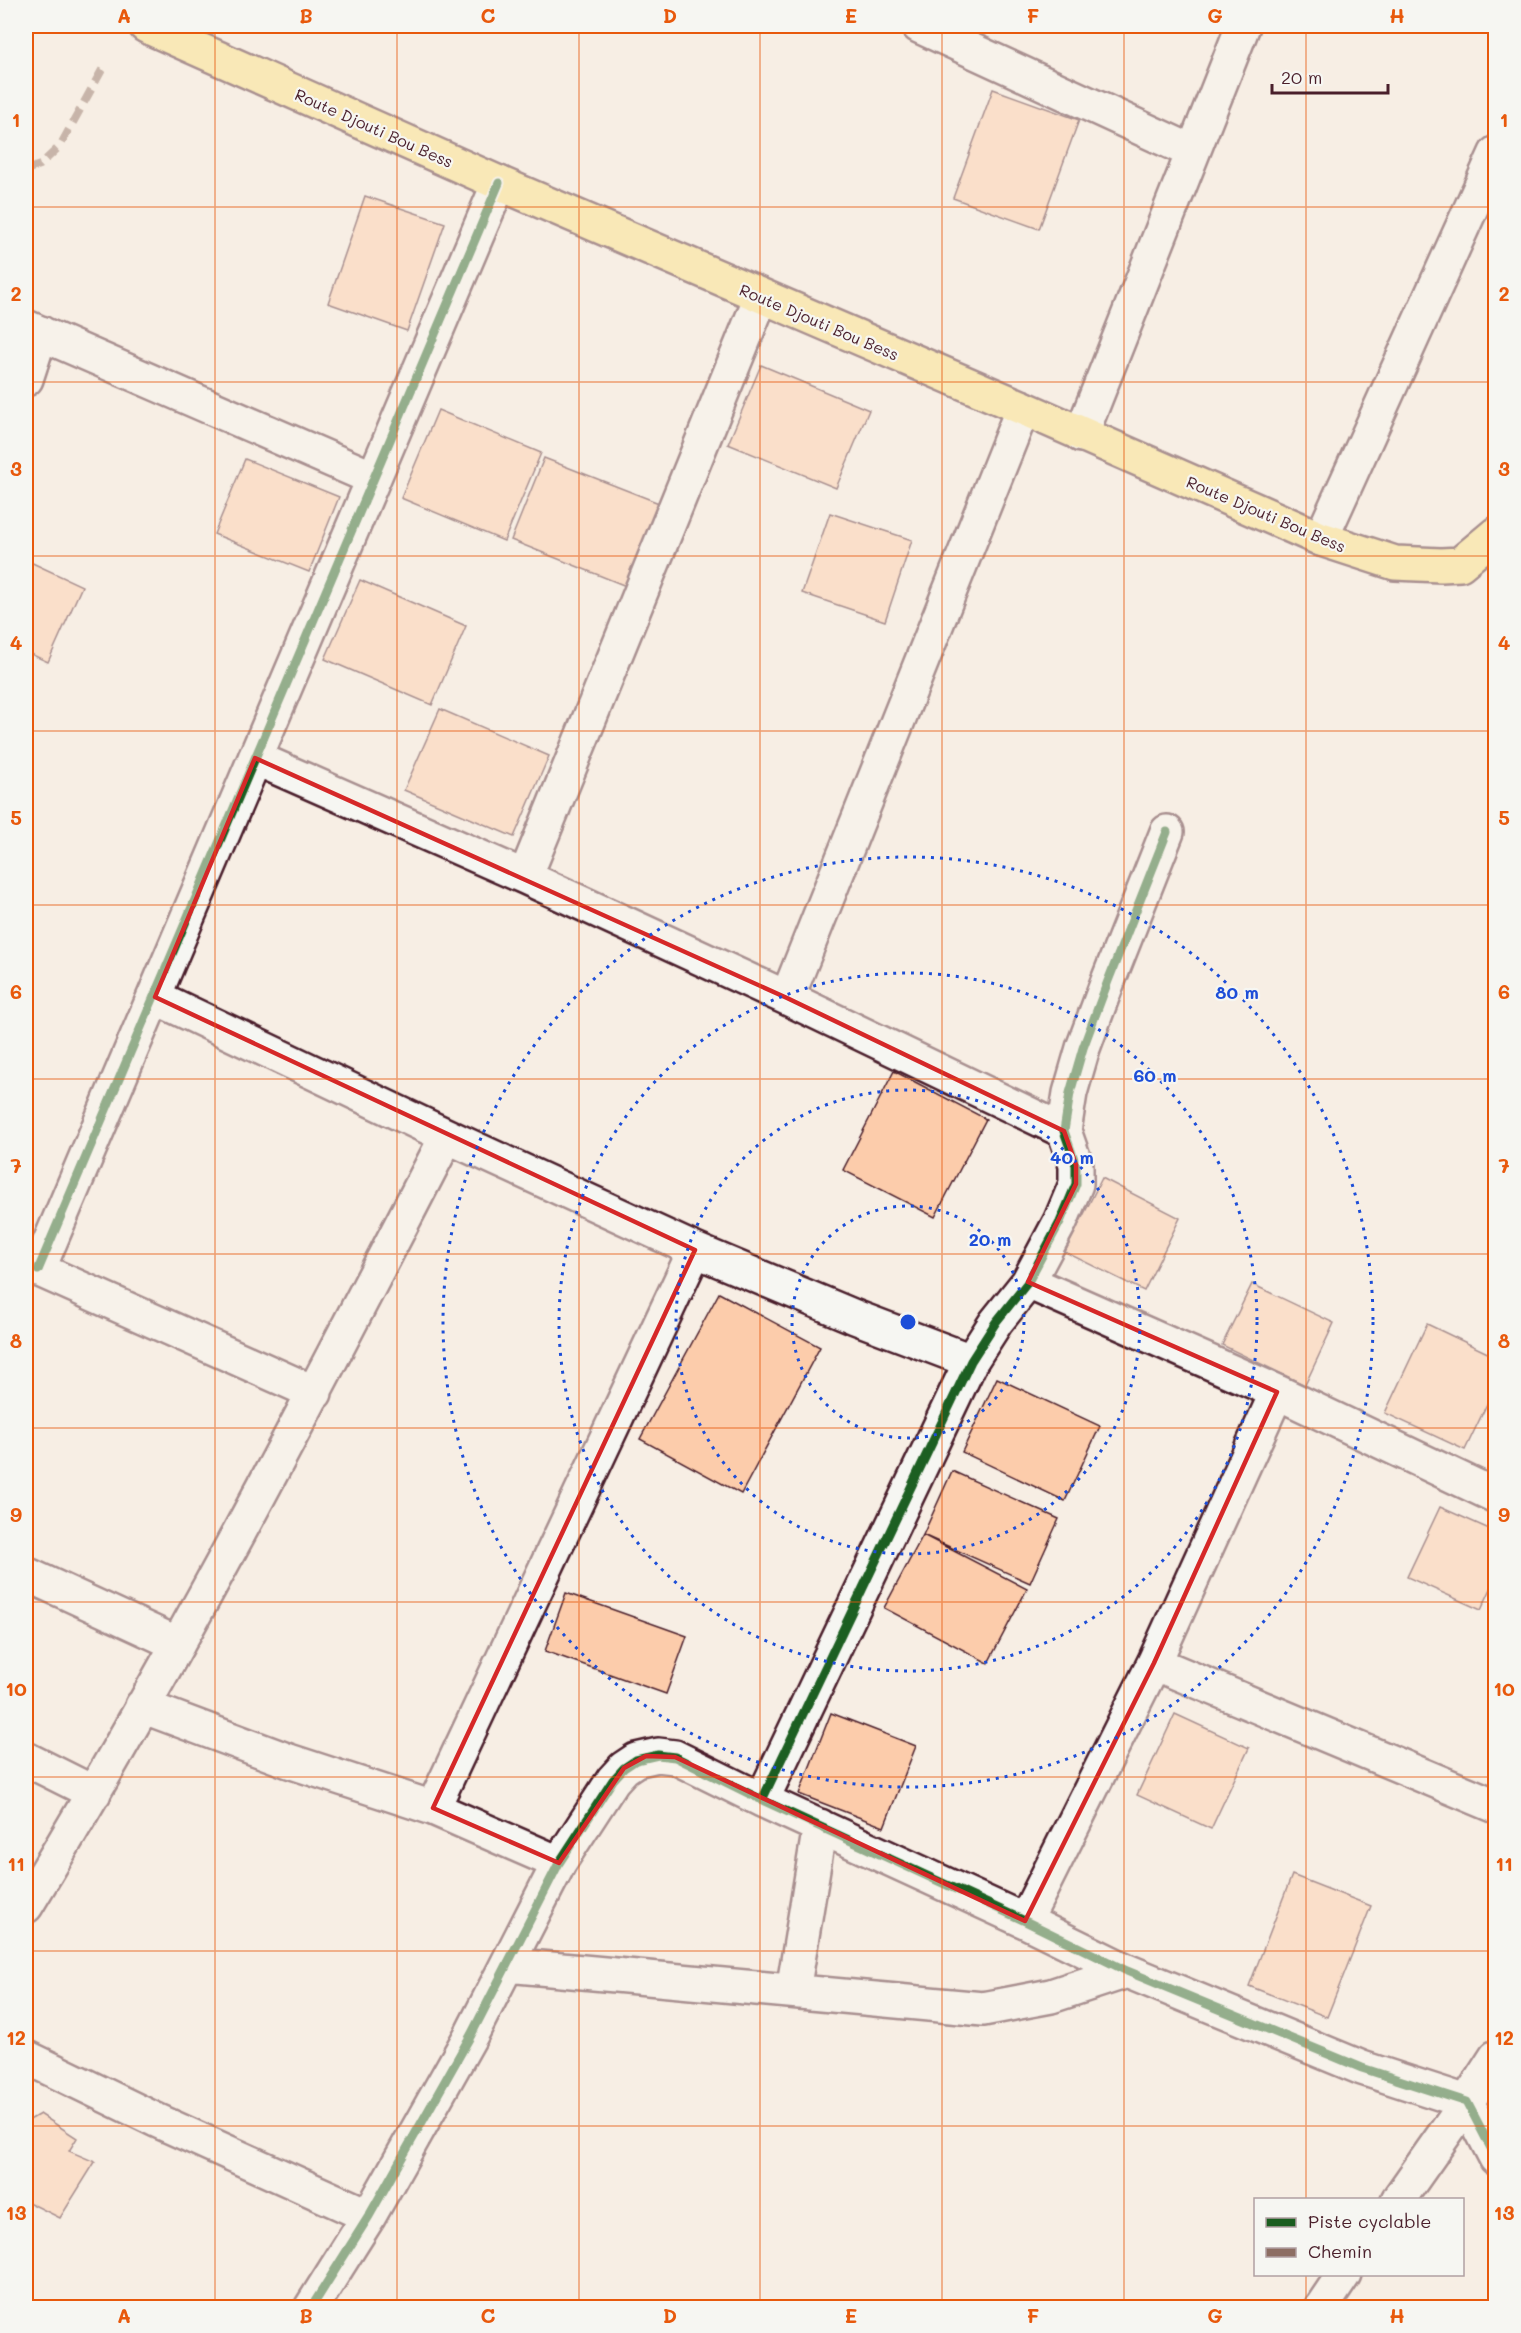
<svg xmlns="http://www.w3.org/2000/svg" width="1521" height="2333" viewBox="0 0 1521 2333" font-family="Mali,sans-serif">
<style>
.building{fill:#fcccab;stroke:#4a1f2b;stroke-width:1.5}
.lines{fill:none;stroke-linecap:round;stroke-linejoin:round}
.minor-casing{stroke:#4a1f2b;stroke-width:38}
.major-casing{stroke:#4a1f2b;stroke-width:38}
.minor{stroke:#f6f6f2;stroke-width:33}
.major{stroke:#fae180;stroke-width:33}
.quiet{stroke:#8d6e63;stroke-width:8;stroke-dasharray:15 8;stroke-linecap:butt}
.cycleway-casing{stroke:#f6f6f2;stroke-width:13}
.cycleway{stroke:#1b5e20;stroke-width:9}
.marked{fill:none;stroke:#d62828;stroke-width:4.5;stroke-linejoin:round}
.grid{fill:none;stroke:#e8590c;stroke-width:1.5;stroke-opacity:0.55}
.ring{fill:none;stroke:#1d4ed8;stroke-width:3;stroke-dasharray:3 6}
.labels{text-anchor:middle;stroke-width:4.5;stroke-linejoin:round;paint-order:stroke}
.street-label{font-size:16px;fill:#4a1f2b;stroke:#f6f6f2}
.centre{fill:#1d4ed8;stroke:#f6f6f2;stroke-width:3}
.ring-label{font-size:18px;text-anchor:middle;font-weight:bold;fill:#1d4ed8;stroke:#f6f6f2;stroke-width:4.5;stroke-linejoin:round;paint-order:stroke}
.neatline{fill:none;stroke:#e8590c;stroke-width:2}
.grid-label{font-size:20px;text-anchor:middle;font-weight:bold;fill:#e8590c}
</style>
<rect width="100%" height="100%" fill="#f7eee4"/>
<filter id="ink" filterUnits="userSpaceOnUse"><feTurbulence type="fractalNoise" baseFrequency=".0167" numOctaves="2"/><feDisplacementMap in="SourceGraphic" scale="12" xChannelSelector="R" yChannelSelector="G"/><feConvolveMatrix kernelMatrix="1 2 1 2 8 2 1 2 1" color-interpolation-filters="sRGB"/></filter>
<g filter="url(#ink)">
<!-- building -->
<path class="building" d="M 993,89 L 1079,120 L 1039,229 L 953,198 Z
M 365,196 L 445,223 L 407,331 L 328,303 Z
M 761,365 L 869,410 L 836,488 L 728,444 Z
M 438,410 L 541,453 L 504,541 L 401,498 Z
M 544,458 L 664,505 L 631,588 L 511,540 Z
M 245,459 L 339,497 L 309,572 L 214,534 Z
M 830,513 L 912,540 L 885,621 L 802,593 Z
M 26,560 L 82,586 L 48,662 L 26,652 Z
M 360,580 L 466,626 L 432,705 L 325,659 Z
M 440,709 L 549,756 L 514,837 L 404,790 Z
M 894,1071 L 986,1119 L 935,1217 L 843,1170 Z
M 1102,1178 L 1180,1218 L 1144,1291 L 1065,1252 Z
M 1252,1284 L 1334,1323 L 1305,1385 L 1222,1345 Z
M 719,1293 L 820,1347 L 741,1494 L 640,1439 Z
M 1427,1324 L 1496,1357 L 1496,1385 L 1465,1450 L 1385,1413 Z
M 997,1378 L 1100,1426 L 1065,1501 L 962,1452 Z
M 952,1471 L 1059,1519 L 1030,1583 L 923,1535 Z
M 1440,1507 L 1496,1532 L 1496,1578 L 1481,1610 L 1407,1577 Z
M 923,1535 L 1027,1589 L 988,1663 L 884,1608 Z
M 566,1593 L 687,1636 L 666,1694 L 545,1651 Z
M 831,1713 L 916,1746 L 884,1827 L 799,1794 Z
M 1175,1714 L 1249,1748 L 1211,1829 L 1137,1795 Z
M 1292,1875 L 1371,1906 L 1327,2017 L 1249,1986 Z
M 40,2114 L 77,2138 L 69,2151 L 95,2162 L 60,2218 L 26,2201 L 26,2122 Z"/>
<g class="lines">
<defs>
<path id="minor" d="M 919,26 L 1193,152
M 26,327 L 373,478
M 26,379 L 41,333
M 1081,435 L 1243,26
M 1321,539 L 1496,153
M 255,758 L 525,877 L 787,998 L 1064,1131
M 525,877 L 761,297
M 155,997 L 447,1136 L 695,1250 L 855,1317 L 971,1361
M 787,998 L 1023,408
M 26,1264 L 315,1393
M 38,1270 L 499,183
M 1028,1282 L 1277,1392 L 1496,1496
M 26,1574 L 178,1644
M 1154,1663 L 1496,1806
M 142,1706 L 289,1761 L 433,1808 L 559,1863
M 26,1759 L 94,1793
M 762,1800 L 971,1361 L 996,1322 L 1028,1282 L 1060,1222 L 1076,1184 L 1076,1165 L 1064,1131 L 1070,1093 L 1083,1048 L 1108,981 L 1167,832
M 433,1808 L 695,1250
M 26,1906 C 178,1656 313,1396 447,1136
M 1025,1921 L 1154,1663 L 1277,1392
M 507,1965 L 983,2009 L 1051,1996 L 1127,1971
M 793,1991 L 820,1826
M 26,2057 L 156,2120 L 369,2216
M 1398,2200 L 1467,2102 L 1496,2057
M 311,2308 L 369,2216 L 471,2035 L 559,1863 L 613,1780 L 624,1768 L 636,1760 L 658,1755 L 675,1757 L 762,1800 L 1025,1921 L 1127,1971 L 1362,2068 L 1467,2102 L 1496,2158
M 1321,2308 L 1344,2274"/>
<path id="major" d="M 146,26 L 499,183 L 1023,408 L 1321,539 L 1395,563 L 1441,565 L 1460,564 L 1496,534"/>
</defs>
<!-- minor casing -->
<use href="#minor" class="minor-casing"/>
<!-- major casing -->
<use href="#major" class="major-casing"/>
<!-- minor -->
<use href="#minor" class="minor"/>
<!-- major -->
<use href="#major" class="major"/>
<!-- quiet -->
<path class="quiet" d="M 26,170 L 40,165 L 60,146 L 103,68"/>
<defs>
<path id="cycleway" d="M 38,1270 L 499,183
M 762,1800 L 971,1361 L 996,1322 L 1028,1282 L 1060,1222 L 1076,1184 L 1076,1165 L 1064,1131 L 1070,1093 L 1083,1048 L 1108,981 L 1167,832
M 311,2308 L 369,2216 L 471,2035 L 559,1863 L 613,1780 L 624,1768 L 636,1760 L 658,1755 L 675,1757 L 762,1800 L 1025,1921 L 1127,1971 L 1362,2068 L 1467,2102 L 1496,2158"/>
</defs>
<!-- cycleway casing -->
<use href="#cycleway" class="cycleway-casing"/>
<!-- cycleway -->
<use href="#cycleway" class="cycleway"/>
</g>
</g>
<!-- marked area -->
<path d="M0 0H1521V2333H0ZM 255,758 L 787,998 L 1064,1131 L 1076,1165 L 1076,1184 L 1028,1282 L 1277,1392 L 1154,1663 L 1025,1921 L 675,1757 L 646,1756 L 624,1768 L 559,1863 L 433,1808 L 695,1250 L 155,997 Z" fill="#f7eee4" fill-opacity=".55" fill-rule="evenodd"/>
<path class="marked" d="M 255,758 L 787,998 L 1064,1131 L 1076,1165 L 1076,1184 L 1028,1282 L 1277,1392 L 1154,1663 L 1025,1921 L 675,1757 L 646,1756 L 624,1768 L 559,1863 L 433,1808 L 695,1250 L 155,997 Z"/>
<!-- grid -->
<path class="grid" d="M 215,26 L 215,2308M 397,26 L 397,2308M 579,26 L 579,2308M 760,26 L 760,2308M 942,26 L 942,2308M 1124,26 L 1124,2308M 1306,26 L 1306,2200M 26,207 L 1496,207M 26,382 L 1496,382M 26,556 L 1496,556M 26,731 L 1496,731M 26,905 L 1496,905M 26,1079 L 1496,1079M 26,1254 L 1496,1254M 26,1428 L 1496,1428M 26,1602 L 1496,1602M 26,1777 L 1496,1777M 26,1951 L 1496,1951M 26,2126 L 1496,2126M 1306,2274 L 1306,2308"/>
<!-- distance rings -->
<g class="ring">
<circle cx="908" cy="1322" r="116"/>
<circle cx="908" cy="1322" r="232"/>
<circle cx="908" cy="1322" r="349"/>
<circle cx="908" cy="1322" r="465"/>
</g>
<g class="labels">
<!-- street labels -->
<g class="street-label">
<text transform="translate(374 128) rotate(24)" y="6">Route Djouti Bou Bess</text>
<text transform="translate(819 322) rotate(23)" y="6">Route Djouti Bou Bess</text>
<text transform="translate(1266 514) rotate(23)" y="6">Route Djouti Bou Bess</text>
</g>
</g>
<circle cx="908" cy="1322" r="9" class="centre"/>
<g class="ring-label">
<text x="1237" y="999">80 m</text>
<text x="1155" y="1082">60 m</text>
<text x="1072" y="1164">40 m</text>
<text x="990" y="1246">20 m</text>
</g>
<!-- margin -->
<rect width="1521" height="2333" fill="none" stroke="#f6f6f2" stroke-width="66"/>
<!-- legend -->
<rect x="1254" y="2198" width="210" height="78" fill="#f6f6f2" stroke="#b1a0a2" stroke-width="1.5"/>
<rect x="1266" y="2218" width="30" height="9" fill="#1b5e20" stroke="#b1a0a2" stroke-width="1.5"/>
<text x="1308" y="2228" font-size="18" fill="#4a1f2b">Piste cyclable</text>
<rect x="1266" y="2248" width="30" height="9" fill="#8d6e63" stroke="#b1a0a2" stroke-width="1.5"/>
<text x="1308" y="2258" font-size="18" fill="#4a1f2b">Chemin</text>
<!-- scale -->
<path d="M1272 84v9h116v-9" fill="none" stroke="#4a1f2b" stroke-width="3"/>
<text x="1281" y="84" font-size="18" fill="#4a1f2b" stroke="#f6f6f2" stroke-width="4.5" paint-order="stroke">20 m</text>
<rect x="33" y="33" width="1455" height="2267" class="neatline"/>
<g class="grid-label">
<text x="124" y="23">A</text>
<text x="306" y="23">B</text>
<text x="488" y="23">C</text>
<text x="670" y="23">D</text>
<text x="851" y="23">E</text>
<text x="1033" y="23">F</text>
<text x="1215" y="23">G</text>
<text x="1397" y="23">H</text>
<text x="16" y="127">1</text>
<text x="1504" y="127">1</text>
<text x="16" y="301">2</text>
<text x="1504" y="301">2</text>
<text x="16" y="476">3</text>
<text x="1504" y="476">3</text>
<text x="16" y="650">4</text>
<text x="1504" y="650">4</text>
<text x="16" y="825">5</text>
<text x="1504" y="825">5</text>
<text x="16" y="999">6</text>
<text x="1504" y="999">6</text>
<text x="16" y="1173">7</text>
<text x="1504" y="1173">7</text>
<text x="16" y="1348">8</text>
<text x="1504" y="1348">8</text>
<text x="16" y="1522">9</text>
<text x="1504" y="1522">9</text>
<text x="16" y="1696">10</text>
<text x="1504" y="1696">10</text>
<text x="16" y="1871">11</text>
<text x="1504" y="1871">11</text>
<text x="16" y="2045">12</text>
<text x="1504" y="2045">12</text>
<text x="16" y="2220">13</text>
<text x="1504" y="2220">13</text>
<text x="124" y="2323">A</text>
<text x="306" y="2323">B</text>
<text x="488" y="2323">C</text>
<text x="670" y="2323">D</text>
<text x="851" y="2323">E</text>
<text x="1033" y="2323">F</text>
<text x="1215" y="2323">G</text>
<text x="1397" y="2323">H</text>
</g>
</svg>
